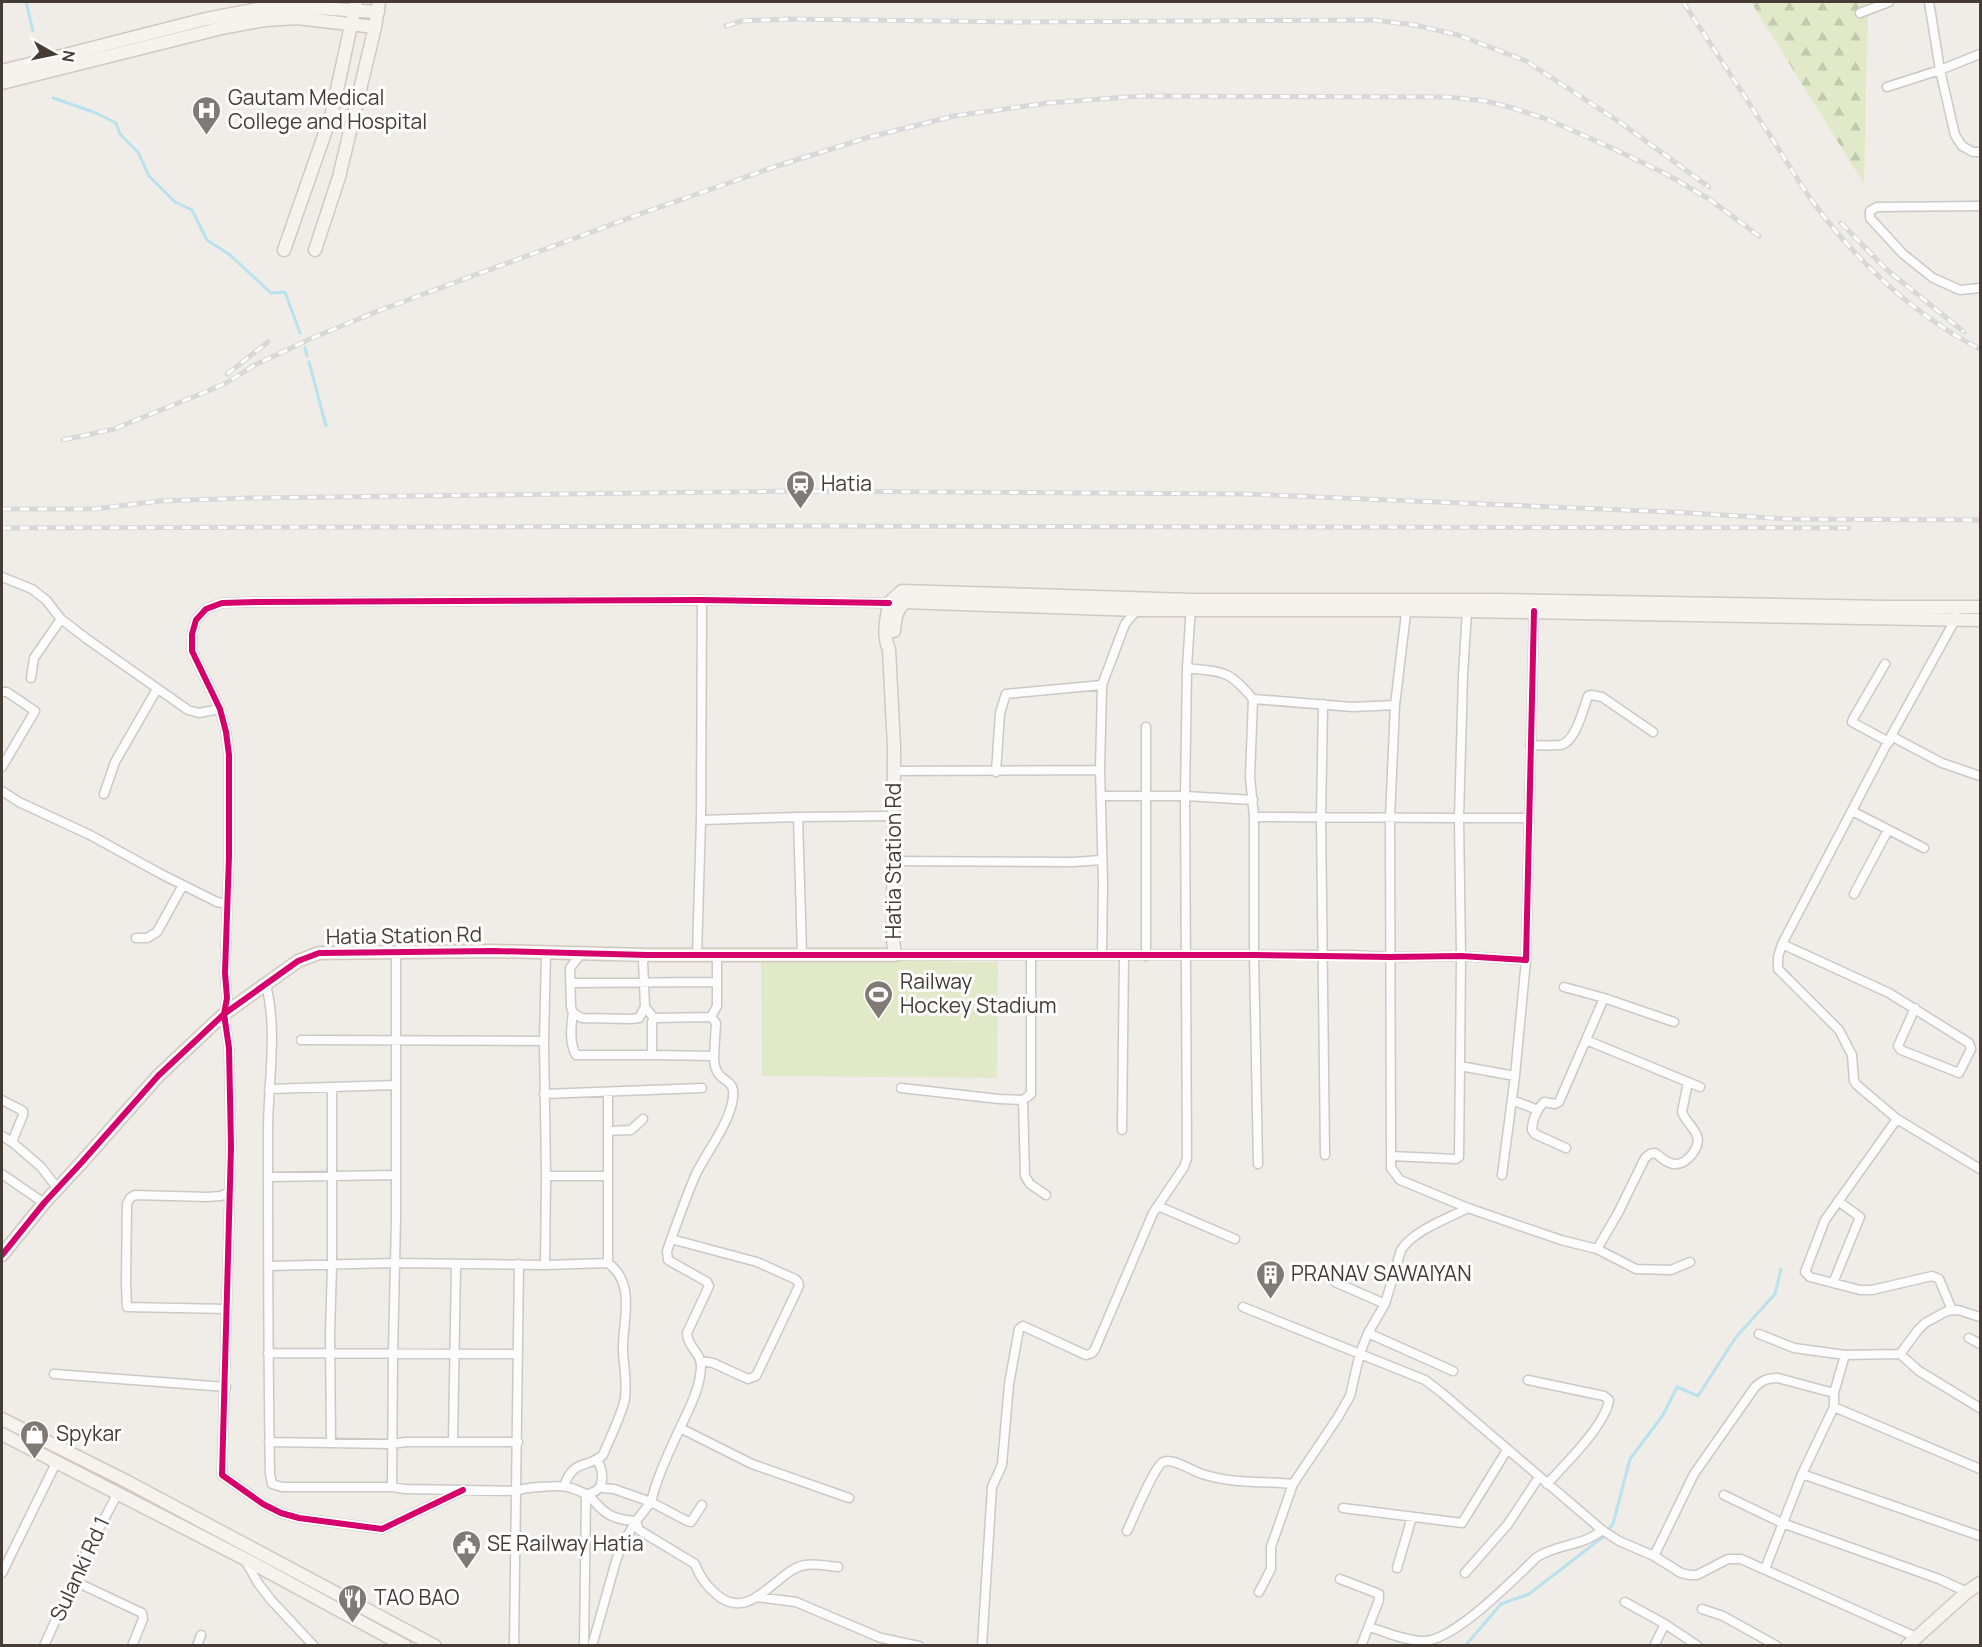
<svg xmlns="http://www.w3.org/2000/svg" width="1982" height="1647" viewBox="0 0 1982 1647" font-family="Manrope,sans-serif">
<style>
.forest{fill:url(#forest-firs)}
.garden{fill:#e2e9c8}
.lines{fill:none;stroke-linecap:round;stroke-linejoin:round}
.stream{stroke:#b9e2ee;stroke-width:3}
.street-casing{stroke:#ccc8c4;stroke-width:11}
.secondary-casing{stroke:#d1c9c0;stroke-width:15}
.street{stroke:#fdfcfc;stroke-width:8}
.secondary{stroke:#f6f3ee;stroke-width:12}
.rail-casing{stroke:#d9d8d8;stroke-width:5}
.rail{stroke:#fff;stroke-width:3;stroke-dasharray:9;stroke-linecap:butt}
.cycleway-casing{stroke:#fff;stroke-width:10}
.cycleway{stroke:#d6006c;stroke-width:6}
.labels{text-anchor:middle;stroke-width:6;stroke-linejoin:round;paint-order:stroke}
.poi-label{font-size:21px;fill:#453c35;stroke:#fff;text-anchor:start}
.street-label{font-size:21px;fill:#453c35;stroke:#fff}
</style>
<defs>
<pattern id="forest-firs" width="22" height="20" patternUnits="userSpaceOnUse" patternTransform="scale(1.5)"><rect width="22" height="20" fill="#e2e9c8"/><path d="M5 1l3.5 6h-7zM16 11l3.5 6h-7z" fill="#c3c9ac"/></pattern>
</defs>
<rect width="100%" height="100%" fill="#f0ece8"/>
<!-- forest -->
<path class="forest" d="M 1751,2 L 1868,2 L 1864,184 Z"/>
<!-- garden -->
<path class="garden" d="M 761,959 L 998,962 L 997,1078 L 762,1076 Z"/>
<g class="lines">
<!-- stream -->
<path class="stream" d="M 26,2 L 33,31
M 53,98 L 94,112 L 116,123 L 120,134 L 138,152 L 149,176 L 175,202 L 192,210 L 207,240 L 230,255 L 271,293 L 285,292 L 300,333
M 305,348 L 307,356
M 309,362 L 326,426
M 1609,1529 L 1613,1524 L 1630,1459 L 1663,1415 L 1677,1387 L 1698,1396 L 1736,1337 L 1775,1294 L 1781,1269
M 1465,1646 L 1501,1604 L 1529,1594 L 1603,1537"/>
<defs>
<path id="street" d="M 1929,2 L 1940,70 L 1955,135 L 1962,146 L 1973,152 L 1980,152
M 1860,13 L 1889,2
M 1887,87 L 1940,70 L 1980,54
M 1980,206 L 1877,207 L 1870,211 L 1870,218 L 1903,254 L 1933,278 L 1960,290 L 1980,288
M 2,577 L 32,589 L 46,600 L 61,619 L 87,639 L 188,710 L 199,713 L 220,709
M 1407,605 L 1395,705 L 1353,707 L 1253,699 L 1250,777 L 1254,817 L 1459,818 L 1461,956 L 1460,1066 L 1515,1076 L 1526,960
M 1467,611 L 1463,675 L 1459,818 L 1529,818
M 1885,664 L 1853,719 L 1852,722 L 1889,742
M 1187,668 C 1224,672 1229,670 1253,699
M 31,678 L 34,658 L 61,619
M 2,692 L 7,692 L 35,711 L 2,767
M 1323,704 L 1321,817 L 1325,1155
M 1395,705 L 1390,818 L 1391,1156 L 1456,1159 L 1459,1157 L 1460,1066
M 1146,727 L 1146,956
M 1891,736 L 1942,763 L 1980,776
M 1530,745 C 1540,745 1550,746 1560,745 C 1575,743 1583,710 1588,696 L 1591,695 L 1602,697 L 1653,732
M 1100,770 L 1102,685 L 1125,624 L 1137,610
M 894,771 L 1100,770 L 1103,882 L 1102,955
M 996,772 L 1000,713 L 1006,694 L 1102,685
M 2,791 L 19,802 L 90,835 L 161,874 L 217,902 L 227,904
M 104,794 L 115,762 L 157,689
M 1102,796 L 1185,796 L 1253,800
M 1852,811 L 1924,848
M 798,817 L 802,954
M 1254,817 L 1254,955 L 1258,1164
M 701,820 L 798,817 L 894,816
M 894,861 L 1073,862 L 1102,860
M 1854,894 L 1888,830
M 136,938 L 147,938 L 157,932 L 183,885
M 1782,944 L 1889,993 L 1969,1043 L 1971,1049 L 1959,1073 L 1901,1050 L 1898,1046 L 1915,1008
M 581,954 L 570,968 L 571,1007 L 573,1013 L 582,1018 L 631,1019 L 639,1018 L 645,1007
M 647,955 L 643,961 L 645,1007 L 654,1018 L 711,1017 L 717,1006 L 717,955
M 697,955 L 701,820 L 702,600
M 895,955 L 1353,955 L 1390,957 L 1461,956 L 1526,960 L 1534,611
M 570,983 L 717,982
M 266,985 C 278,1031 268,1083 268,1131 C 268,1245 268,1360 270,1474 L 272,1484 L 282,1487 L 392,1487 L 405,1489 L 517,1491 C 524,1487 559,1485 567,1487 C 573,1488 579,1491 586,1494 L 584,1646
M 1564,987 L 1604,998 L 1674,1022
M 573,1013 C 571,1026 569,1043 576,1055 L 652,1055
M 654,1018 L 652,1022 L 652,1055 L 714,1056 L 716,1023 L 711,1017
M 301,1040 L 544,1041
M 1586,1040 L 1700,1087
M 901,1088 L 999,1099 L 1023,1100 L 1031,1094 L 1031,956
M 269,1089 L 395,1085
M 544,1094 L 702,1088
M 2,1100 L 23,1111 L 23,1115 L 12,1142
M 1023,1100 L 1025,1176 L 1030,1184 L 1046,1195
M 1512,1100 L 1538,1110
M 1897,1119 L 1980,1169
M 1122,1130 L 1124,956
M 608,1131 L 631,1130 L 643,1119
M 2,1136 L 12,1142 L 41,1167 L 58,1189
M 1566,1148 L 1535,1134 L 1532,1130 C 1532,1120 1537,1109 1544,1102 L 1555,1104 L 1559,1102 L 1604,998
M 1391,1156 L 1391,1168 L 1400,1180 L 1468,1208 L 1561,1240 L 1597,1249 L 1618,1213 L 1645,1158 L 1650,1154 L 1655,1153 C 1661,1157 1669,1165 1676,1164 C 1687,1164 1701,1147 1697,1136 C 1694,1127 1685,1121 1682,1112 L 1688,1082
M 2,1174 L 44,1203
M 1502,1175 L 1515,1076
M 546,1176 L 607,1176
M 269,1177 L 396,1175
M 1158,1206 L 1235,1239
M 671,1239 L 757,1262 L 795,1279 L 798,1282 L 799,1286 L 756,1376 L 748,1379 L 713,1363 L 701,1361
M 1597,1249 L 1636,1269 L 1671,1270 L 1690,1262
M 608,1263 L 608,1092
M 545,1265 L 608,1263 C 637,1284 622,1322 623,1351 C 624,1367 627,1382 625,1398 C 623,1412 609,1440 603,1455 C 587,1469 574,1458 564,1486
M 268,1266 L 395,1263 L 545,1265 L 546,1176 L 544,1041 L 546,953
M 1335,1282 L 1385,1304
M 1833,1283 L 1860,1217 L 1838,1201
M 1243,1307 L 1425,1380 L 1442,1393 L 1602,1530 L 1619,1541 L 1654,1556 L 1681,1573 L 1690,1575 L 1697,1575 L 1728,1559 L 1741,1559 L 1916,1637
M 227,1309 L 127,1307 L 126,1283 L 127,1204 L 130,1198 L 135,1195 L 207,1197 L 221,1196 L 229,1192
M 1952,1310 L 1939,1279 L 1932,1276 L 1872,1290 L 1860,1290 L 1810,1277 L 1805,1272 L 1825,1220 L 1897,1119 L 1857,1085 L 1854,1081 L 1852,1055 L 1839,1030 L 1778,969 L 1778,957 L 1782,944 L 1891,736 L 1955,620 L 1956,616
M 1980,1317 L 1958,1310 L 1947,1311 L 1925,1323 L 1918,1330 L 1900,1354 L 1845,1355 L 1834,1393 L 1834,1407 L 1980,1469
M 1368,1333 L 1453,1371
M 1759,1334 L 1794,1348 L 1845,1355
M 1969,1338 L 1980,1344
M 268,1353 L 518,1354
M 1900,1354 L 1919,1371 L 1980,1408
M 54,1374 L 226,1387
M 1528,1380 L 1604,1396 L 1609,1400 C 1605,1426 1565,1464 1547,1484
M 680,1428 L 752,1464 L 849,1498
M 269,1442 L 392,1444 L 406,1442 L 518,1442
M 453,1442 L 456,1265
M 331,1443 L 330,1334 L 332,1265 L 332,1087
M 1802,1474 L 1834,1407
M 601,1483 L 602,1488 L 614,1489 L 651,1502 L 636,1521 L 639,1530 L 695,1564 C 700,1577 705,1584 716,1594 C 751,1625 777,1569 805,1565 C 815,1563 828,1566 838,1567
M 392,1487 L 393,1353 L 396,1219 L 396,953
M 463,1490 L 382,1529 L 299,1518 L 281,1513 L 263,1504 L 222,1475 L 231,1147 L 229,1048 L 224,1014 L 227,998 L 225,973 L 229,856 L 229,755 L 226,732 L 220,709 L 192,651 L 192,634 L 196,620 L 206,609 L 222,603 L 257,602 L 702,600 L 889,603
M 1724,1495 L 1782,1523 L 1939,1579 L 1967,1592
M 702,1505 L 691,1522 L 687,1521 L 651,1502 C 657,1477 669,1452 680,1428 C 689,1409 700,1389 701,1367 C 702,1353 687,1347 687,1333 L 709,1286 L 707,1282 L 668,1260 L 667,1251 C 676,1225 685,1199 696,1174 C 707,1151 736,1115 733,1090 C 731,1077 714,1083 714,1056
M 1343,1508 L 1462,1523 L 1507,1450
M 1127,1531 C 1133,1519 1154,1467 1163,1462 C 1171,1457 1193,1471 1202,1474 C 1233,1484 1261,1481 1293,1484 L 1338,1417 L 1350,1396 L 1360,1353 L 1368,1333 L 1385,1304 L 1401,1250 C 1414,1230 1447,1219 1468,1208
M 1654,1556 L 1694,1474 L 1755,1387 C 1762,1380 1768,1378 1778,1378 L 1834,1393
M 245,1560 L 258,1583 L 271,1600 L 314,1646
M 1397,1568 L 1412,1517
M 1765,1569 L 1802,1474 L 1980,1536
M 2,1573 L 57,1461
M 1465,1573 L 1508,1524 L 1539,1477
M 1340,1579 L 1379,1594 L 1379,1600 L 1361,1646
M 74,1581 L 142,1613 L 143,1619 L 132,1646
M 1259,1592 L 1271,1569 L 1271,1547 L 1293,1484
M 757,1597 L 796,1602 L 881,1638 L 919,1646
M 1625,1602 L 1665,1624 L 1698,1646
M 1702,1609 L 1723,1616 L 1777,1646
M 1369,1627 C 1386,1632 1406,1641 1423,1641 C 1453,1642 1515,1578 1537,1557 C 1557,1544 1584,1546 1602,1530
M 44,1646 L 86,1553 L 118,1493
M 197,1646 L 201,1635
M 514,1646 L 519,1264
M 592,1646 L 616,1561 L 621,1547 L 636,1521 C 612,1520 603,1513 588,1494 C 591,1493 595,1492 598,1489 C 605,1483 602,1467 597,1460
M 982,1646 L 992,1487 L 1002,1465 L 1009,1384 L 1019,1329 L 1023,1326 L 1086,1355 L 1092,1353 L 1095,1349 L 1153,1213 L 1184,1167 L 1187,1158 L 1185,796 L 1187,668 L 1191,605
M 1654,1646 L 1665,1624"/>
<path id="secondary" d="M 2,71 L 206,19 L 263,8 L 302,7 L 378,12
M 2,83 L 226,27 L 265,20 L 297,18 L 375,27
M 284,250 L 332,113 L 356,2
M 315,250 L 339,177 L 375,27 L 379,2
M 894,631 C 895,619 896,610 905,602 L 1137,610 L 1407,610 L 1980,620
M 2,1255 L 44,1203 L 82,1162 L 158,1076 L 224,1014 L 298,961 L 319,953 L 494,951 L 647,955 L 895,955 L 893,940 L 894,747 L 889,649 C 882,635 887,618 889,603 L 902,591 L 1191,600 L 1501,600 L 1886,607 L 1980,607
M 2,1419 L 126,1481 L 435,1646
M 2,1434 L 245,1559 L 405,1646
M 1907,1646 L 1967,1592 L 1980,1583"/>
</defs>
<!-- street casing -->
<use href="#street" class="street-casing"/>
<!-- secondary casing -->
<use href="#secondary" class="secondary-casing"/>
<!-- street -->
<use href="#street" class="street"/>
<!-- secondary -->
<use href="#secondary" class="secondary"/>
<defs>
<path id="rail" d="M 1683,2 C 1710,43 1737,84 1763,125 C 1780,150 1795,177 1813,202 C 1856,261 1915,316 1980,349
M 726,26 L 742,21 L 789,19 L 1021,22 L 1373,20 L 1415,25 L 1458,35 L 1526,61 L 1621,123 L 1709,187
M 1841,223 L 1886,269 L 1964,332
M 227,374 L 268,342
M 63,440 L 114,429 L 208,391 L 226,383 L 255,365 L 310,339 L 378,311 L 640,214 L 777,166 L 866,138 L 954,116 L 1048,103 L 1141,96 L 1448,97 L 1486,101 L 1513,108 L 1549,120 L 1614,149 L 1666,174 L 1709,199 L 1759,236
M 2,509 L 94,509 L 160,501 L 250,498 L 800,491 L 1246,494 L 1672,512 L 1788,519 L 1980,520
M 2,528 L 800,526 L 1849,528"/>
</defs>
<!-- rail casing -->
<use href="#rail" class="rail-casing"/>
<!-- rail -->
<use href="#rail" class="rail"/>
<defs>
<path id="cycleway" d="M 2,1255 L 44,1203 L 82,1162 L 158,1076 L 224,1014 L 298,961 L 319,953 L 494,951 L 647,955 L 1254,955 L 1390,957 L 1461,956 L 1526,960 L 1534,611
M 463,1490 L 382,1529 L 299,1518 L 281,1513 L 263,1504 L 222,1475 L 231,1147 L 229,1048 L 224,1014 L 227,998 L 225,973 L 229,856 L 229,755 L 226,732 L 220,709 L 192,651 L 192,634 L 196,620 L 206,609 L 222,603 L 257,602 L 702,600 L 889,603"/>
</defs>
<!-- cycleway casing -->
<use href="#cycleway" class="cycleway-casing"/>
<!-- cycleway -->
<use href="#cycleway" class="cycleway"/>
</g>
<!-- icons -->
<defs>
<symbol id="hospital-pin" viewBox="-11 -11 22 30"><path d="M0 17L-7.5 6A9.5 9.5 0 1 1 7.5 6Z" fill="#817a74" stroke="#fff"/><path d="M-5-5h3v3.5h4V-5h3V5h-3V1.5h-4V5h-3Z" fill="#fff"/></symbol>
<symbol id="station-pin" viewBox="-11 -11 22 30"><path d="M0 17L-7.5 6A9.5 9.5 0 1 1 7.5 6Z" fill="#817a74" stroke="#fff"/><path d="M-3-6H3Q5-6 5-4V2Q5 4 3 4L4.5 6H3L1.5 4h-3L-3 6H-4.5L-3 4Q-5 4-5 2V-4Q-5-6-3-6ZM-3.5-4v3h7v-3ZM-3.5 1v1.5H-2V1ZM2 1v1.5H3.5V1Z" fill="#fff"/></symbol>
<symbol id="stadium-pin" viewBox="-11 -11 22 30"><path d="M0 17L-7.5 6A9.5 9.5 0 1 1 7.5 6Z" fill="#817a74" stroke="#fff"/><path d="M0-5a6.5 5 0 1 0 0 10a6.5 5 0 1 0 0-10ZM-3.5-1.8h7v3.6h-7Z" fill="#fff"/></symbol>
<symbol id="building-pin" viewBox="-11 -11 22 30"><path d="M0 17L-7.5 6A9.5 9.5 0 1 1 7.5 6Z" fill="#817a74" stroke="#fff"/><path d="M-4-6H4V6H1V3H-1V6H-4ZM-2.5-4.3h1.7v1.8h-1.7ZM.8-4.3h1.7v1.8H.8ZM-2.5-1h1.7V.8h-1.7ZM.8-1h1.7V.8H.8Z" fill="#fff"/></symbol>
<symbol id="shop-pin" viewBox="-11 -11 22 30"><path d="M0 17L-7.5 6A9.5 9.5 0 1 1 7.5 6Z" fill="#817a74" stroke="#fff"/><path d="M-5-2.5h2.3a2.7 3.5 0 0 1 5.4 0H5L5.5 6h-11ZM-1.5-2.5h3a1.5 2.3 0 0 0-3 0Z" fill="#fff"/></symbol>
<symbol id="civic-pin" viewBox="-11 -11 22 30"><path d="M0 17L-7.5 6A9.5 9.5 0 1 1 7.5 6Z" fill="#817a74" stroke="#fff"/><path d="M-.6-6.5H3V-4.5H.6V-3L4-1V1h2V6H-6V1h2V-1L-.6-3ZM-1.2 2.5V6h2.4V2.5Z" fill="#fff"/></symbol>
<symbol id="restaurant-pin" viewBox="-11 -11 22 30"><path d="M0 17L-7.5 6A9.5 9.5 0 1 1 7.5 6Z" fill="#817a74" stroke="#fff"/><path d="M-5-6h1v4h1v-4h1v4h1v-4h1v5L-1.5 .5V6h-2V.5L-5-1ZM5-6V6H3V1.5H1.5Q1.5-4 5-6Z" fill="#fff"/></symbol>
</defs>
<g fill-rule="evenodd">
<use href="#hospital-pin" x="190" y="94" width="33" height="45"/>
<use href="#station-pin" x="784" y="468" width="33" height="45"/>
<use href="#stadium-pin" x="862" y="978" width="33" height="45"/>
<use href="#building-pin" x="1254" y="1258" width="33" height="45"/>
<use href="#shop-pin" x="18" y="1418" width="33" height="45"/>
<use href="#civic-pin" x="450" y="1528" width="33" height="45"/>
<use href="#restaurant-pin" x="336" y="1582" width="33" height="45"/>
</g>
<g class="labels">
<!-- poi labels -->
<g class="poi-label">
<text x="228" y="105">Gautam Medical<tspan x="228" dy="24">College and Hospital</tspan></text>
<text x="821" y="491">Hatia</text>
<text x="900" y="989">Railway<tspan x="900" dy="24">Hockey Stadium</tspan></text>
<text x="1291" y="1281">PRANAV SAWAIYAN</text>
<text x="56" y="1441">Spykar</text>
<text x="487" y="1551">SE Railway Hatia</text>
<text x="374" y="1605">TAO BAO</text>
</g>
<!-- street labels -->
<g class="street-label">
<text transform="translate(894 861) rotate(-90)" y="7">Hatia Station Rd</text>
<text transform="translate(404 936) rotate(-1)" y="7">Hatia Station Rd</text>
<text transform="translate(80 1569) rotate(-65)" y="7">Sulanki Rd 1</text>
</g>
</g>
<!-- border -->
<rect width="1982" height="1647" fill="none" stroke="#453c35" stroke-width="6"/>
<!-- north arrow -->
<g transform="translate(54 54) rotate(99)" stroke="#ffffff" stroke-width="4.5" paint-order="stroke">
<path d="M0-4.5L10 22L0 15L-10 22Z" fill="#453c35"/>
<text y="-9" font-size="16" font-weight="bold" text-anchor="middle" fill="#453c35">N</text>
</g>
</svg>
